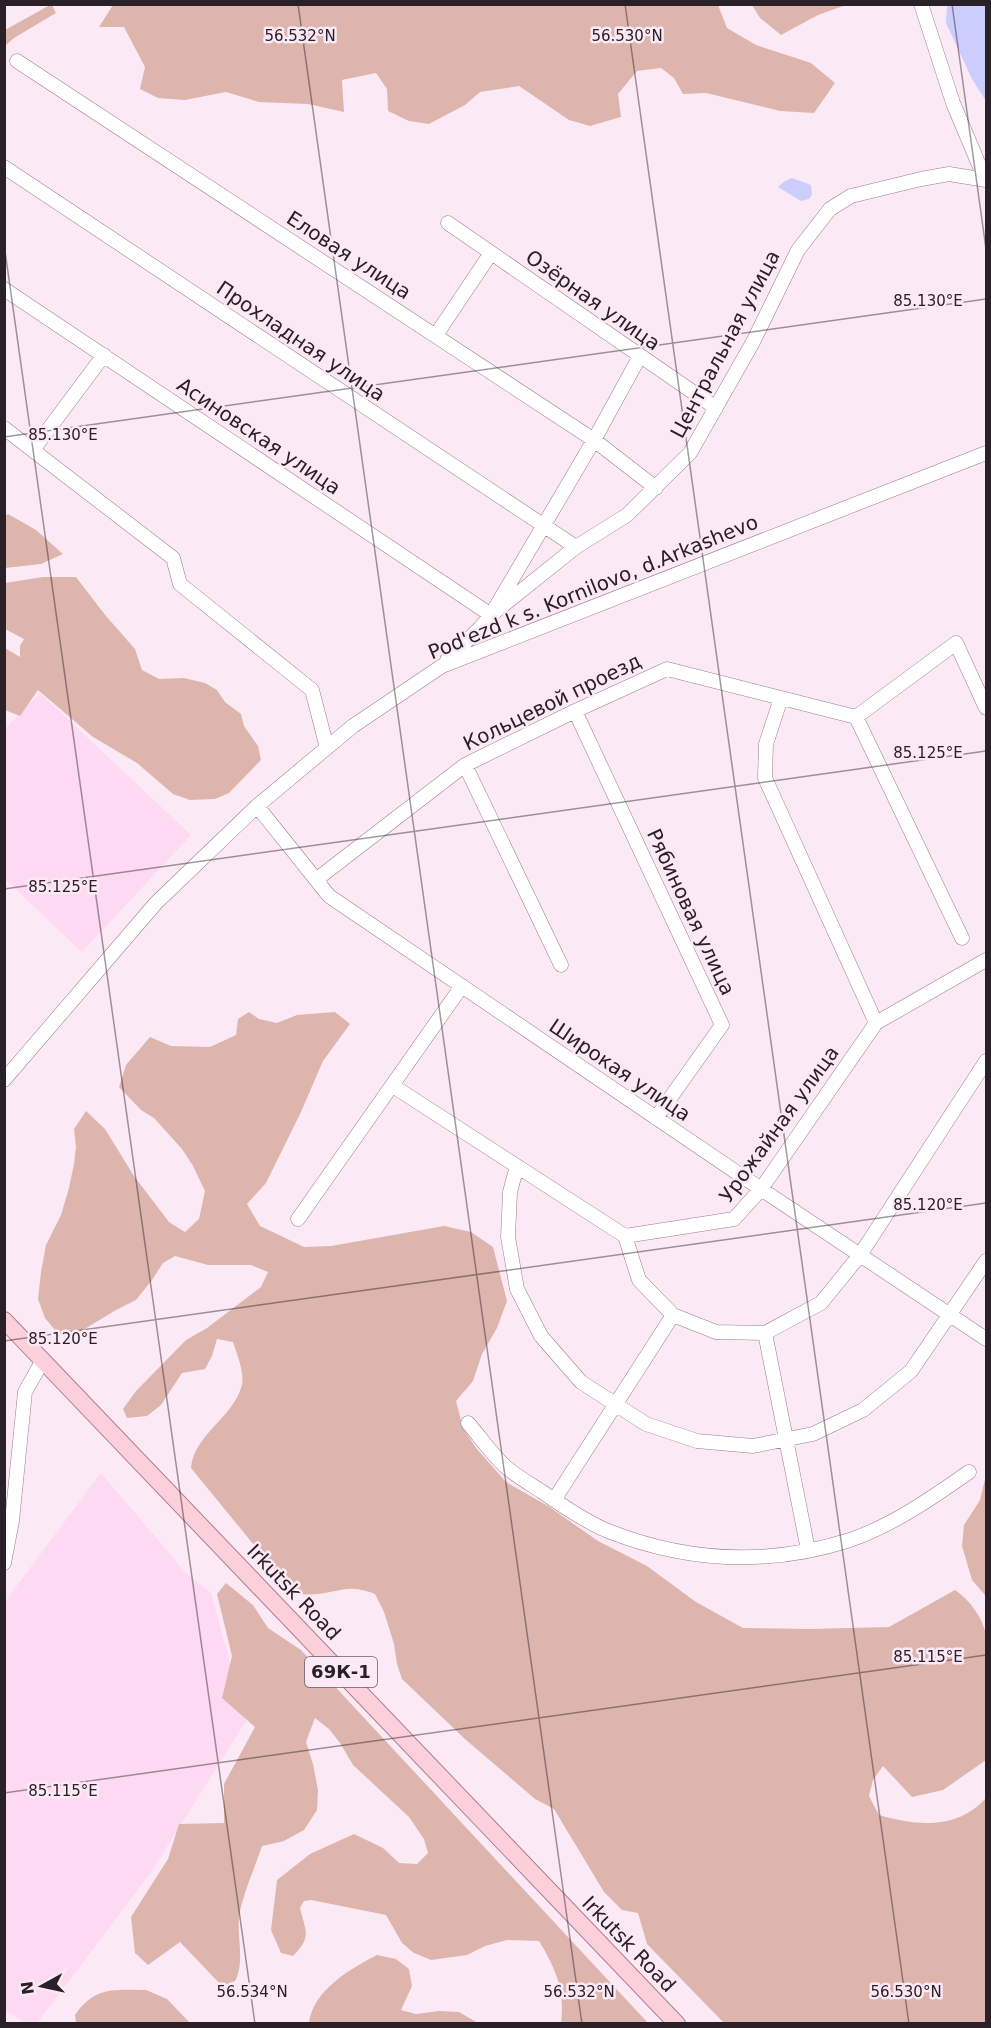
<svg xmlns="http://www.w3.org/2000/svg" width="991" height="2028" viewBox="0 0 991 2028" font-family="'DejaVu Sans',sans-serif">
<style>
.built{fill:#fed9f3}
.green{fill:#deb5ad}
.water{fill:#cbcdfc}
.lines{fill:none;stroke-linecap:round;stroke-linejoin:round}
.minor-casing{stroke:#987d90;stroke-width:15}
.major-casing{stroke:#b17e8c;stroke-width:18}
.minor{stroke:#fff;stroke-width:14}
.major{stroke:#fbd0da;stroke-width:16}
.ticks{fill:none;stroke:#2a2027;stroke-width:1.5;stroke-opacity:0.45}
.labels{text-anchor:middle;stroke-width:5;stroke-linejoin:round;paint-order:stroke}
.shield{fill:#fce9f6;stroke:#695c65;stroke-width:1.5}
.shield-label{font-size:18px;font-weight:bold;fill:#2a2027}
.street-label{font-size:20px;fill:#2a2027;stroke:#fce9f6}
.ticks-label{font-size:15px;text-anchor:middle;fill:#2a2027;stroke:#fce9f6;stroke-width:5;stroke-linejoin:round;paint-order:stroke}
</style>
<rect width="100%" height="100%" fill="#fce9f6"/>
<!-- built -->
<path class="built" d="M 40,693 L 191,835 L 82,952 L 5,879 L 4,730 Z
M 101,1473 L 185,1572 L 211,1593 L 246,1721 L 149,1875 L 37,2023 L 25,2023 L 5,2010 L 4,1603 Z"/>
<!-- green -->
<path class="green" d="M 50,5 L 52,5 L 56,13 L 14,38 L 5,46 L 5,30 Z
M 113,5 L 718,5 L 727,28 L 756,45 L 811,63 L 835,83 L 814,113 L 780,111 L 706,93 L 683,94 L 674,78 L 661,68 L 637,71 L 618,94 L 621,117 L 590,126 L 569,120 L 519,86 L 480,92 L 465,105 L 429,124 L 409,121 L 388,111 L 387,89 L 376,73 L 342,80 L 344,112 L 308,104 L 259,102 L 226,92 L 185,100 L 158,98 L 140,89 L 145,67 L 124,27 L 99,27 Z
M 752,5 L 846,5 L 818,15 L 781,35 L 760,18 Z
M 8,514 L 36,530 L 63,554 L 41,564 L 5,568 L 5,516 Z
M 43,577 L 76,577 L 106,616 L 135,649 L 142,670 L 159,679 L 184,678 L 205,683 L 217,690 L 225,702 L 241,714 L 244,726 L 258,746 L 261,760 L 229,793 L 215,799 L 190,800 L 173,794 L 137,763 L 93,737 L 38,690 L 20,716 L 5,710 L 5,648 L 20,657 L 20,646 L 24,639 L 5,629 L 5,583 Z
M 249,1012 L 259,1019 L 277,1023 L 297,1015 L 335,1012 L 350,1024 L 323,1061 L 301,1112 L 266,1183 L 247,1204 L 260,1226 L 304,1247 L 331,1246 L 444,1226 L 471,1232 L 493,1247 L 507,1301 L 497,1328 L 482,1354 L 473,1381 L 456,1401 L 463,1428 L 476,1448 L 506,1482 L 548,1506 L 598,1541 L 647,1566 L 696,1602 L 743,1628 L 809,1629 L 889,1627 L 955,1590 C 970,1600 982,1617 986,1634 L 986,1760 L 943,1790 L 912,1797 L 883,1766 L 873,1780 L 869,1796 L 879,1815 C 917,1826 957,1830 986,1798 L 986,2023 L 724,2023 L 647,1944 L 638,1913 L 622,1910 L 604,1892 L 554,1809 L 535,1799 L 466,1740 L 402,1679 L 397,1664 L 394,1644 L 384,1612 L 375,1594 C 347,1584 344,1591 318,1594 C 311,1595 302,1594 294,1594 L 191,1468 C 194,1435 231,1419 241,1388 C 246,1375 237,1355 233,1342 L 217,1339 L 212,1356 L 205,1369 L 182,1373 L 161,1405 L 147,1416 L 127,1418 L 123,1409 L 136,1391 L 186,1340 L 207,1328 L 261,1287 L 268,1272 L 251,1265 L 208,1265 L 175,1256 L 163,1263 L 152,1280 L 136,1300 L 116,1310 L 78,1333 L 59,1335 L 45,1318 L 38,1299 L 41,1272 L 46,1245 L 61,1215 L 69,1188 L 74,1164 L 76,1147 L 74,1129 L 86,1111 L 105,1129 L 134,1176 L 169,1222 L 185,1232 L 199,1219 L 205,1191 L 193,1166 L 182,1149 L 154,1118 L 141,1110 L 119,1087 L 126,1065 L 150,1037 L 171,1046 L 210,1047 L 236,1035 L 238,1019 Z
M 986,1475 L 986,1594 L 985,1595 L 972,1580 L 962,1546 L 964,1525 L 980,1500 Z
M 226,1583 L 253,1605 L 268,1628 L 301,1650 L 648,2023 L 561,2023 C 565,1990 556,1969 539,1941 L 507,1940 L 485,1946 L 467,1955 L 431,1960 L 414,1953 L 402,1943 L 386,1915 L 311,1900 L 304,1901 L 300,1908 C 306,1933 312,1936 293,1956 L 281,1953 L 271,1930 L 277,1880 L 310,1854 L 354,1834 L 383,1848 L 399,1863 L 417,1864 L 428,1853 L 424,1839 L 409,1817 L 353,1765 L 340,1743 L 329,1729 L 315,1718 L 306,1742 L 313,1764 L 318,1790 L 317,1810 L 304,1830 L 284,1841 L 262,1846 C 255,1867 242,1896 239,1917 C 237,1938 245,1962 235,1981 L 222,1986 L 180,1942 L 148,1965 L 135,1953 L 131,1917 L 168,1859 L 179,1824 L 224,1823 L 224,1784 L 255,1727 L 222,1698 L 232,1656 L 217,1594 Z
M 377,1955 L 396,1959 L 409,1969 L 412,1986 L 401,2010 L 416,2014 L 439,2011 L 459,2012 L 478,2023 L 309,2023 C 313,1990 350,1969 377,1955 Z
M 146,1990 L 167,1999 L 190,2023 L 76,2023 L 75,2015 C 95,1986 114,1990 146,1990 Z"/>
<!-- water -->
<path class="water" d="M 947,5 L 986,5 L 986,101 L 972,79 L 946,23 Z
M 792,178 L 811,185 L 812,194 L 809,199 L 801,201 L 778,187 L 785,181 Z"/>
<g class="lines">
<defs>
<path id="minor" d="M 921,4 L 953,103 L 985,179
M 17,61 L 594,440 L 656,488
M 4,167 L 576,547
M 448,223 L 716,408
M 4,289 L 491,615 L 594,440 L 640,356
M 436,335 L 491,253
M 4,428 L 173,558 L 180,584 L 312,690 L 327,748
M 33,450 L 104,355
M 447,660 L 480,628 L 491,615 L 576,547 L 627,515 L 690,453 L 753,342 L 798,250 L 830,209 L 851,196 L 921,179 L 949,174 L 986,180
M 575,711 L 722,1025 L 656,1118
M 856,717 L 962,938
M 465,765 L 561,965
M 257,806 L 329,896 L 761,1189 L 986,1339
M 317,879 L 465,765 L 575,711 L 667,669 L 856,717 L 956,643 L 986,708
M 876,1023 L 986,960
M 4,1080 L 156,903 L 257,806 L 353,726 L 442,666 L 986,453
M 393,1086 L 625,1236 L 734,1219 L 761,1189 L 876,1023 L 765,778 L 766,744 L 781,698
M 517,1166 L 510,1192 L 508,1237 L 517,1289 L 541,1336 L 581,1382 L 646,1424 L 697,1441 L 753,1446 L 813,1434 L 863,1410 L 911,1371 L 986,1261
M 298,1219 L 462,986
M 625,1236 L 639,1280 L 673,1315 L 716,1332 L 765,1333 L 821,1303 L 860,1255 L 986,1061
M 765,1333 L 808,1550
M 468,1423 C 481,1438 493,1456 507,1468 C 518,1477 530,1484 541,1491 C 561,1505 586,1522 608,1531 C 687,1562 769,1566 850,1540 C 893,1525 932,1498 969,1472
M 554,1500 L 673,1315
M 4,1563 L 12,1521 L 25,1392 L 43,1360"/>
<path id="major" d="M 4,1320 L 677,2024"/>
</defs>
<!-- minor casing -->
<use href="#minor" class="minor-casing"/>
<!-- major casing -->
<use href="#major" class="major-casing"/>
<!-- minor -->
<use href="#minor" class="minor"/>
<!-- major -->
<use href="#major" class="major"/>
</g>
<!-- ticks -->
<path class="ticks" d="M 298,4 L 582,2024M 625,4 L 909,2024M 952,4 L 986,249M 4,244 L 255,2024M 4,437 L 986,299M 4,889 L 986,751M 4,1341 L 986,1203M 4,1793 L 986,1655"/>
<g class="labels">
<!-- shield labels -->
<rect class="shield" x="305" y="1657" width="72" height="30" rx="4.5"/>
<g class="shield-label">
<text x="341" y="1678">69К-1</text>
</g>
<!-- street labels -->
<g class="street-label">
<text transform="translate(349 255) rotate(33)" y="7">Еловая улица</text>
<text transform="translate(593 300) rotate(35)" y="7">Озёрная улица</text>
<text transform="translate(301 341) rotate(34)" y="7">Прохладная улица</text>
<text transform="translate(725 344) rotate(-62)" y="7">Центральная улица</text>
<text transform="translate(259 436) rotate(34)" y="7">Асиновская улица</text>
<text transform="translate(593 587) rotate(-22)" y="7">Pod'ezd k s. Kornilovo, d.Arkashevo</text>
<text transform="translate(552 702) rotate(-26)" y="7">Кольцевой проезд</text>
<text transform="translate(691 912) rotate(65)" y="7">Рябиновая улица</text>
<text transform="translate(620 1070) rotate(34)" y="7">Широкая улица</text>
<text transform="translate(779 1124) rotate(-54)" y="7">Урожайная улица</text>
<text transform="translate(294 1592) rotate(46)" y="7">Irkutsk Road</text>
<text transform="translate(629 1944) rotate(46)" y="7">Irkutsk Road</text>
</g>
</g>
<g class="ticks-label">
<text x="300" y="41">56.532°N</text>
<text x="627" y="41">56.530°N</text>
<text x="928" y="306">85.130°E</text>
<text x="63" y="440">85.130°E</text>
<text x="928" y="758">85.125°E</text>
<text x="63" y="892">85.125°E</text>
<text x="928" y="1210">85.120°E</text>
<text x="63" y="1344">85.120°E</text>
<text x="928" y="1662">85.115°E</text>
<text x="63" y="1796">85.115°E</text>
<text x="252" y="1997">56.534°N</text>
<text x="579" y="1997">56.532°N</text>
<text x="906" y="1997">56.530°N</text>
</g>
<!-- border -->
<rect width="991" height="2028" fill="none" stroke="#2a2027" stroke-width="12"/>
<!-- north arrow -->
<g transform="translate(42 1986) rotate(262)" stroke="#fce9f6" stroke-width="4.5" paint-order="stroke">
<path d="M0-4.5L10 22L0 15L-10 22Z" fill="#2a2027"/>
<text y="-9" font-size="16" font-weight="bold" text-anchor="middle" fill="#2a2027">N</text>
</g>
</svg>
